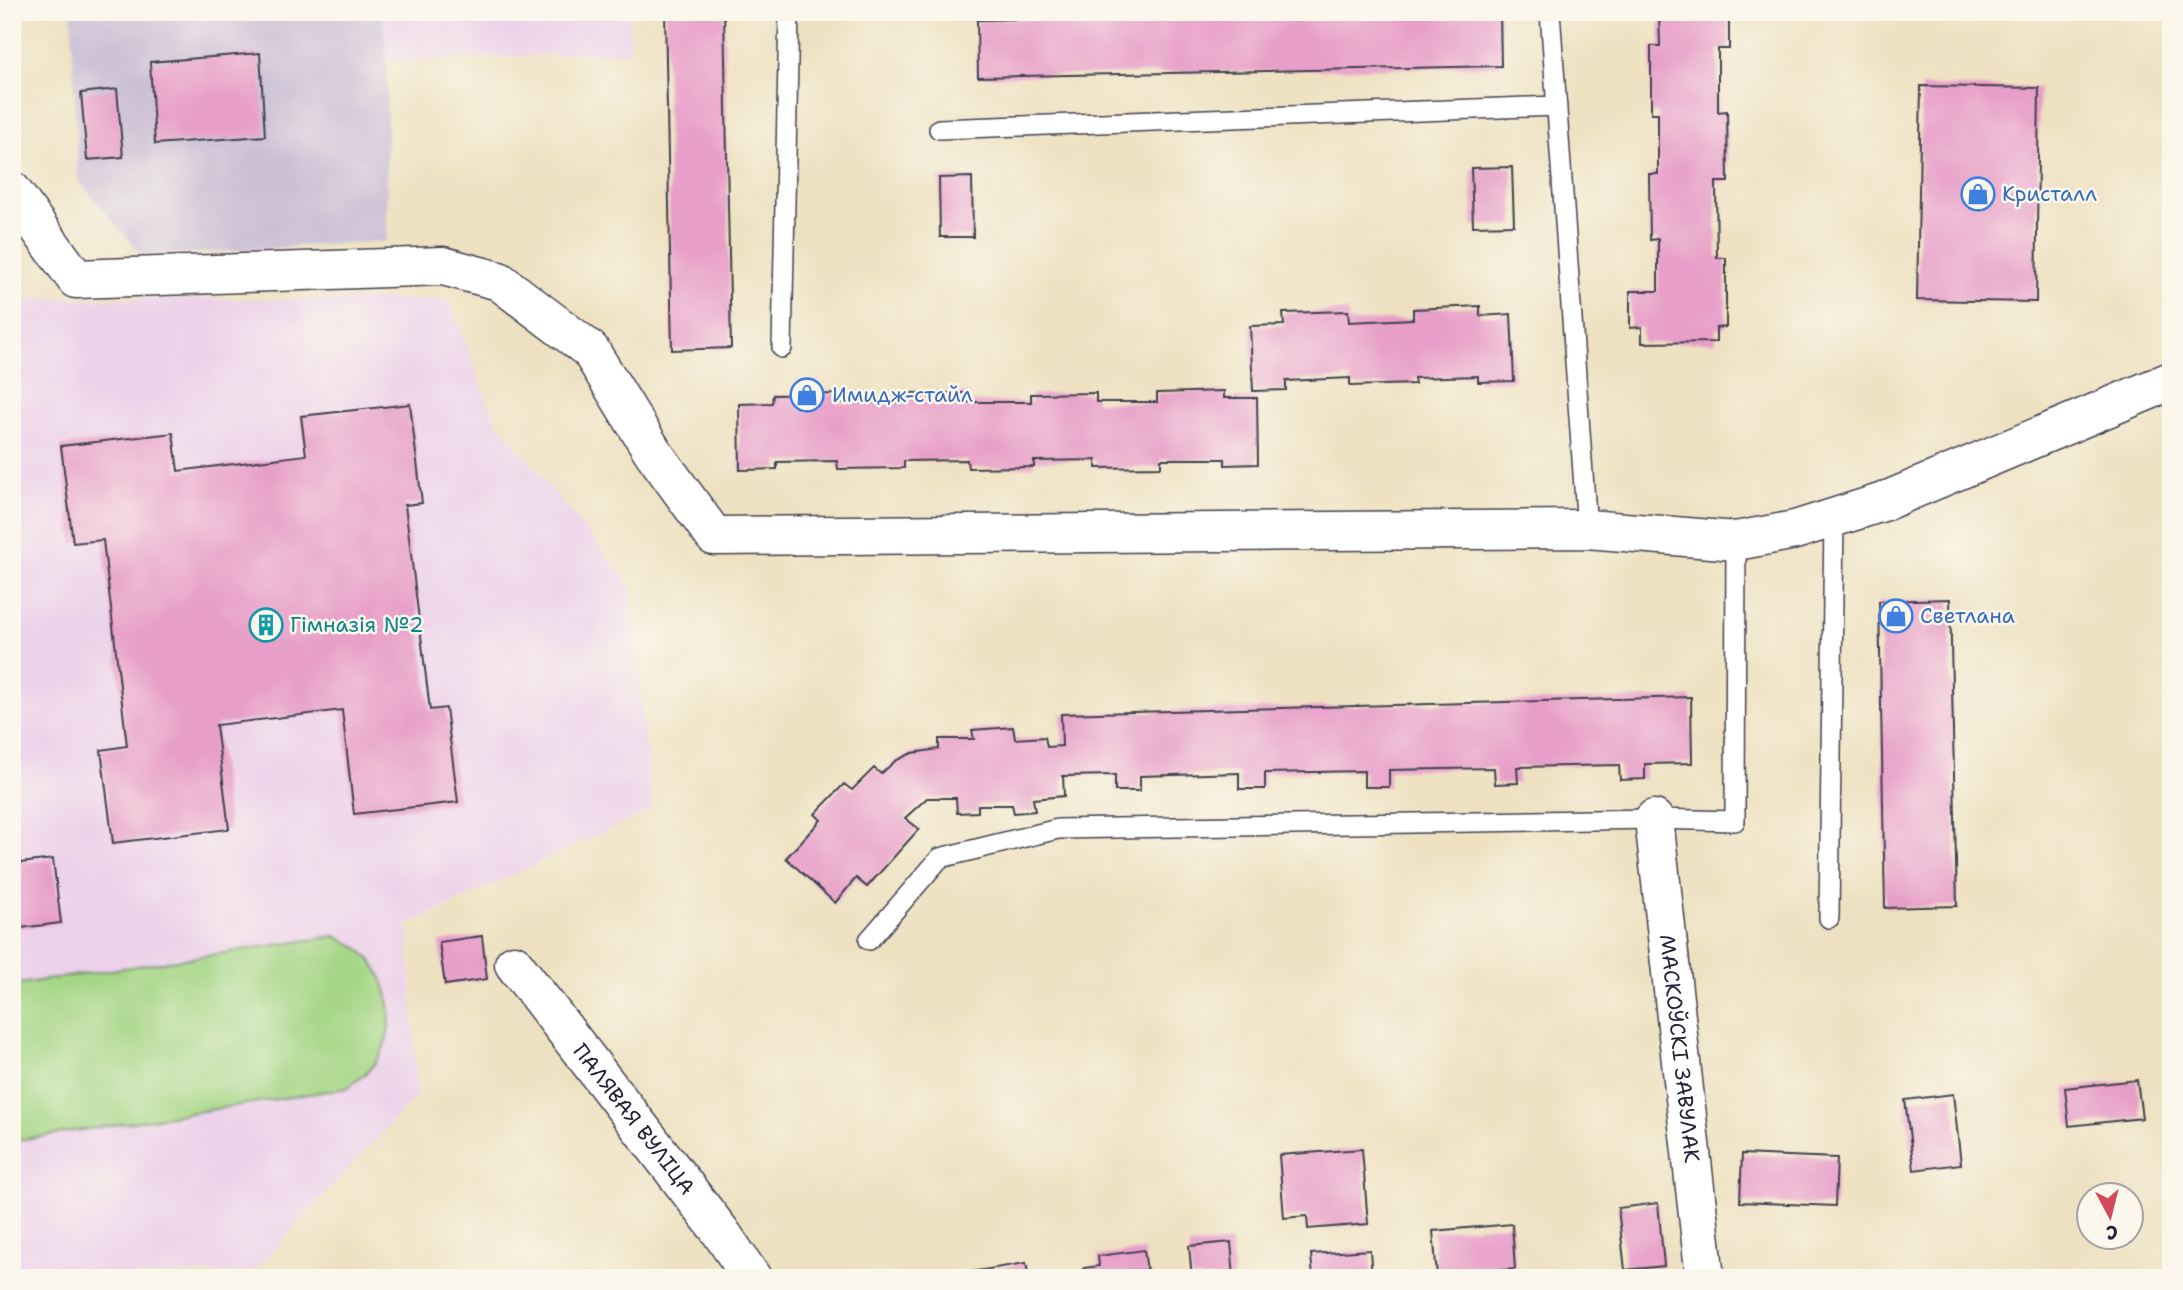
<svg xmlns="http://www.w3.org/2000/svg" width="2183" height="1290" viewBox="0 0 2183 1290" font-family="'Shantell Sans',sans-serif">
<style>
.built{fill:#ecd1ea}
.industrial{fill:#cbbfd5}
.green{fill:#a5d686;stroke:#647c60;stroke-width:2}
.building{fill:#e79ec8}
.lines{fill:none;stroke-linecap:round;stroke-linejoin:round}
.lane-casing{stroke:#413f4f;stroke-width:22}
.street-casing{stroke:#413f4f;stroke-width:41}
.lane{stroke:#fff;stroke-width:19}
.street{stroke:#fff;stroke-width:38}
.labels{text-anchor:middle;stroke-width:5;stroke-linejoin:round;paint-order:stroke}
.shop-label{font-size:21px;fill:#366cbe;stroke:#fbf7ec;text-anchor:start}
.culture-label{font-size:21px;fill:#0d838f;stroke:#fbf7ec;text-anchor:start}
.street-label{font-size:21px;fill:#22223b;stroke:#fbf7ec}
</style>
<rect width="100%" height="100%" fill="#fbf7ec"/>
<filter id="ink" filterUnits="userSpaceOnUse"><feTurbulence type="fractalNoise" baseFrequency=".0143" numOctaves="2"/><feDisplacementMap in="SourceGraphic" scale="14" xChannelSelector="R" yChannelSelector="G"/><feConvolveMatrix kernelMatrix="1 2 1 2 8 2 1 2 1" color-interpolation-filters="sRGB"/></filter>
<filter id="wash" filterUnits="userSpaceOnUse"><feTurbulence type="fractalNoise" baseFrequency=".00686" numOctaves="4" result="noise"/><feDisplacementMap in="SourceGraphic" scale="28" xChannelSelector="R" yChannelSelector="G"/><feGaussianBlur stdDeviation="1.57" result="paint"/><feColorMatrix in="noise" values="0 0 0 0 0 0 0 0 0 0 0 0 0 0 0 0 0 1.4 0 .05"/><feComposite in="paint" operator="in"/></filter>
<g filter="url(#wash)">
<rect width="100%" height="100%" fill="#eee1c1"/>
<!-- built -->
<path class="built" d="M 382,12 L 629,12 L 630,51 L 387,62 Z
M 12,298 L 449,300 L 494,418 L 631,586 L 651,809 L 408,925 L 417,1095 L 254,1271 L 101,1278 L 12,1278 Z"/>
<!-- industrial -->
<path class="industrial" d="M 71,12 L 382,12 L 387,62 L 387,241 L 143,256 L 78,180 Z"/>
<!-- green -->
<path class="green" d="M 335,936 C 343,940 352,944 359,949 C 390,974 398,1019 381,1053 C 374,1068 360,1078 347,1088 L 12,1141 L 12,985 Z"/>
<g id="blocks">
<!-- building -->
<path class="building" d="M 665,12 L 724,12 L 731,348 L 672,350 Z
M 1357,12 L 1500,12 L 1501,66 L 978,77 L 977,20 Z
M 1659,12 L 1729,12 L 1729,49 L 1718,49 L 1718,112 L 1727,111 L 1728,182 L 1716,182 L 1717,258 L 1726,258 L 1726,327 L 1716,328 L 1716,342 L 1642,343 L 1642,327 L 1630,328 L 1630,291 L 1658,291 L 1658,239 L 1650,240 L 1649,174 L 1658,174 L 1658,113 L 1651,113 L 1651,46 L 1660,46 Z
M 260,53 L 265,136 L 155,144 L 150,62 Z
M 1921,86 L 2039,88 L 2036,302 L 1917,300 Z
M 117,89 L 123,157 L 87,160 L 81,93 Z
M 1512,167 L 1514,225 L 1473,226 L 1471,168 Z
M 972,177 L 973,237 L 940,237 L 939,178 Z
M 1480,306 L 1480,316 L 1511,314 L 1514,381 L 1478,382 L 1478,376 L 1414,378 L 1415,384 L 1350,386 L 1350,378 L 1286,381 L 1286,390 L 1253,391 L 1250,326 L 1284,325 L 1283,313 L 1348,311 L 1349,322 L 1413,319 L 1413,309 Z
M 1224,391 L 1224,398 L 1257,398 L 1258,464 L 1225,465 L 1225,459 L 1161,459 L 1161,467 L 1096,468 L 1096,460 L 1034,461 L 1034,467 L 968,468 L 967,460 L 904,461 L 904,468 L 838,469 L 837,461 L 777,462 L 777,469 L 740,470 L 739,404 L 772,403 L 773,395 L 839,394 L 840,403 L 902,402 L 902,393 L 967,393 L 967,402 L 1031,402 L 1031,394 L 1096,393 L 1096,402 L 1157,402 L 1157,393 Z
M 410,404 L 422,503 L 405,505 L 430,710 L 446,708 L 458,802 L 354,814 L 342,710 L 216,725 L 229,829 L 113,843 L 101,750 L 127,746 L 103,540 L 73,543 L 61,446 L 173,433 L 178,471 L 306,455 L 301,416 Z
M 1950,599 L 1957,906 L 1885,908 L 1879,601 Z
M 1691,697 L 1692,763 L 1645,764 L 1645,779 L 1620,780 L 1619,765 L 1517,767 L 1518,783 L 1495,784 L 1494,768 L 1389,770 L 1389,787 L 1364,787 L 1364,771 L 1265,773 L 1265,789 L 1239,789 L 1239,773 L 1140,776 L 1140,791 L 1115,791 L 1115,775 L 1063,776 L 1064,796 L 1033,799 L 1035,811 L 1014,813 L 1012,805 L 978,805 L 978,812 L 957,813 L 956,798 L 927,798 L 905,818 L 919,829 L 867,887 L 856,878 L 835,903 L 786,858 L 821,820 L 815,814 L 844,784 L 852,790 L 874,768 L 881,774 L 895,761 L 912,753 L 939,749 L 939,739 L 974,739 L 972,730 L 1013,727 L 1015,739 L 1045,737 L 1047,747 L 1062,746 L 1061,714 Z
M 53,859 L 61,923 L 12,929 L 12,864 Z
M 482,936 L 487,979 L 445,985 L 439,942 Z
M 2137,1080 L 2142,1118 L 2069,1126 L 2065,1088 Z
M 1953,1094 L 1961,1164 L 1914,1170 L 1905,1100 Z
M 1362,1149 L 1368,1224 L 1308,1229 L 1307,1216 L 1284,1218 L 1279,1155 Z
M 1742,1154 L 1837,1158 L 1835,1206 L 1740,1202 Z
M 1658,1203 L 1664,1266 L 1625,1270 L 1618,1208 Z
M 1512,1224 L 1515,1269 L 1437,1276 L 1433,1231 Z
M 1231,1242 L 1234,1278 L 1192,1278 L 1189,1246 Z
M 1144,1250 L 1148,1278 L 1085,1278 L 1084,1268 L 1099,1266 L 1098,1256 Z
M 1370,1250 L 1372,1278 L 1313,1278 L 1311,1254 Z
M 1026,1263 L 1029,1278 L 945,1278 L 945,1276 Z"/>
</g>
</g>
<g filter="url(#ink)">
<use href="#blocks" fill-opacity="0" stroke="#413f4f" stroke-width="2"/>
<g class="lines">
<defs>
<path id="lane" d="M 1550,12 L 1587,529
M 939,129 L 1557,106
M 782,348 L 789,12
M 1829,918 L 1834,517
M 869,940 L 940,858 L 1058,829 L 1654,819 L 1735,821 L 1736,541"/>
<g id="street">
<path d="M 12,191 L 76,279 L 443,266 L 499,281 L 590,350 L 653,452 L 714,536 L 1587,529 L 1736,541 L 1795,530 L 1883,502 L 2171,381"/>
<path id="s1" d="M 1654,819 L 1705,1278"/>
<path id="s2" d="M 514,964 L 720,1231 L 752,1278"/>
</g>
</defs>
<!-- lane casing -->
<use href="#lane" class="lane-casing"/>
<!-- street casing -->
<use href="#street" class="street-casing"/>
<!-- lane -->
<use href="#lane" class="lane"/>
<!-- street -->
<use href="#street" class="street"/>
</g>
</g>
<!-- icons -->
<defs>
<symbol id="shop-ring" viewBox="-11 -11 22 22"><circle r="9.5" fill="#fbf7ec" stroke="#3f7fe0" stroke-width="1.5"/><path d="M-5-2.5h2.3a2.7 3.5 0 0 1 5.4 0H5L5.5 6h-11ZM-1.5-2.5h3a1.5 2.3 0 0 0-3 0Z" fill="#3f7fe0"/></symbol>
<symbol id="building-ring" viewBox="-11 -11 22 22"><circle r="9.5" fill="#fbf7ec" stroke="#0f9aa8" stroke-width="1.5"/><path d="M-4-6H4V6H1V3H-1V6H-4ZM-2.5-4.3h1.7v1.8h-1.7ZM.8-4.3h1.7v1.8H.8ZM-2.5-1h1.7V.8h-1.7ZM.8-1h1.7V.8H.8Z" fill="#0f9aa8"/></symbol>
</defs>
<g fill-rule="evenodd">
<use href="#shop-ring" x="1959" y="175" width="38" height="38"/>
<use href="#shop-ring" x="788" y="376" width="38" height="38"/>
<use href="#shop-ring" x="1877" y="597" width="38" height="38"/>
<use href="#building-ring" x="247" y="606" width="38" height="38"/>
</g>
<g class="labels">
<!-- shop labels -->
<g class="shop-label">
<text x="2002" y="201">Кристалл</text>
<text x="832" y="402">Имидж-стайл</text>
<text x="1920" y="623">Светлана</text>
</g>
<!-- culture labels -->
<g class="culture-label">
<text x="290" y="632">Гімназія №2</text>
</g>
<!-- street labels -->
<g class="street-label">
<text dy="7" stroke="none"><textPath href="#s1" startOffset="231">МАСКОЎСКІ ЗАВУЛАК</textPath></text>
<text dy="7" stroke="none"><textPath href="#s2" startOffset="196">ПАЛЯВАЯ ВУЛІЦА</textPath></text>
</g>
</g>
<!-- margin -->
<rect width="2183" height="1290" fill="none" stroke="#fbf7ec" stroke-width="42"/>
<!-- north arrow -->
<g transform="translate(2110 1216) rotate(173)"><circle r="33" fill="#fbf7ec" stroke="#a4a2a5" stroke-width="2"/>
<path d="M0-5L12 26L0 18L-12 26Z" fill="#d1495b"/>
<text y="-10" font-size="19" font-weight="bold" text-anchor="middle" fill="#22223b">С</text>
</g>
</svg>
